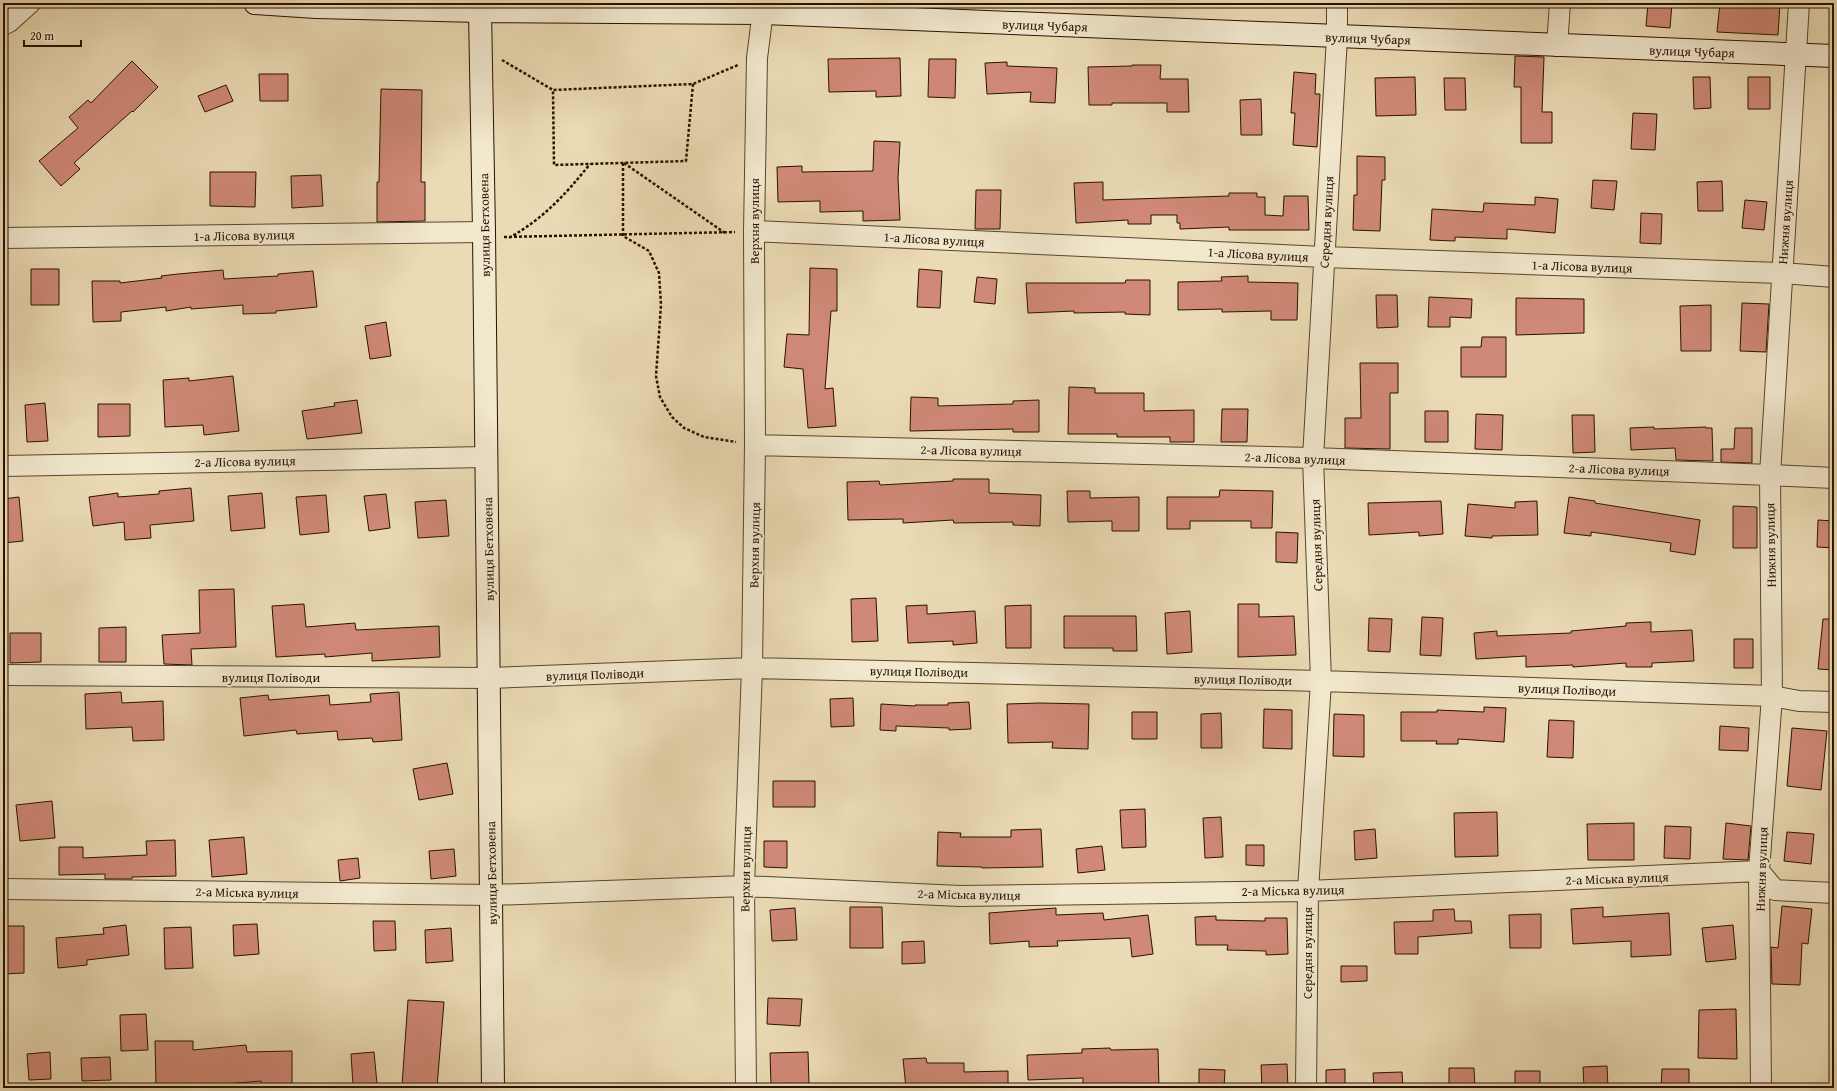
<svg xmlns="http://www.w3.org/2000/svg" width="1837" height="1091" viewBox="0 0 1837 1091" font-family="'Gentium Book Plus',serif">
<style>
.building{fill:#d08977;stroke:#291100}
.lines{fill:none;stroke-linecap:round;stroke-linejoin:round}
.street-casing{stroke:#5a442d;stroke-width:22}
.secondary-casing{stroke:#291100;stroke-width:24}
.path{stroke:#291100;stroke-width:2.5;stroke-dasharray:3 2;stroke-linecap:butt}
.street{stroke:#f2e8ce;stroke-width:20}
.secondary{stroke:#f2e8ce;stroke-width:22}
.labels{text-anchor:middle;stroke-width:4;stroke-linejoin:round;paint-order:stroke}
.street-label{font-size:13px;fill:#291100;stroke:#f2e8ce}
</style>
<rect width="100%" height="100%" fill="#ebdbb4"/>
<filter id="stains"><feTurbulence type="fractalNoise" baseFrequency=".005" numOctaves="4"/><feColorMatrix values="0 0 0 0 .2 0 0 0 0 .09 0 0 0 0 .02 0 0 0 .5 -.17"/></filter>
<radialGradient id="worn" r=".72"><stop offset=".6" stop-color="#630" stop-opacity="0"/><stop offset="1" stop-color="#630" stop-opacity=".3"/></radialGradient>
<!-- building -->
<path class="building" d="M 1648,3 L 1672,3 L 1670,28 L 1646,26 Z
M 1720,3 L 1780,3 L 1778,35 L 1717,32 Z
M 1515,56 L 1544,57 L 1542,112 L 1552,112 L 1552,143 L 1521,143 L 1521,87 L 1514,87 Z
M 900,58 L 901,96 L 876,97 L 876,91 L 829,92 L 828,59 Z
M 929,59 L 956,59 L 955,98 L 928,97 Z
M 132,61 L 158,87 L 133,112 L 132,111 L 74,163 L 80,169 L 61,186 L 39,161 L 78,128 L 69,117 L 88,100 L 91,103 Z
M 1007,62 L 1007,66 L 1057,68 L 1055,103 L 1030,102 L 1031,92 L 987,94 L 985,63 Z
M 1132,65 L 1161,65 L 1160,79 L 1188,79 L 1189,112 L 1167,112 L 1167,103 L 1112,103 L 1112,105 L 1089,105 L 1088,67 L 1132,66 Z
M 1294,72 L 1316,74 L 1315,94 L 1320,94 L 1317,147 L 1293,145 L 1295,113 L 1291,113 Z
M 259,74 L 288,74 L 288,101 L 260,101 Z
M 1415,77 L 1416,115 L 1376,116 L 1375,78 Z
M 1693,77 L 1710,77 L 1711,108 L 1694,109 Z
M 1748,77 L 1770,77 L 1770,109 L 1748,109 Z
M 1444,78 L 1465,78 L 1466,110 L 1445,110 Z
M 226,85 L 233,101 L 205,112 L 198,96 Z
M 381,89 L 422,90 L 421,182 L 425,182 L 425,221 L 377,222 L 377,182 L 379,182 Z
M 1261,99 L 1262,135 L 1241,135 L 1240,100 Z
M 1633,113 L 1657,114 L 1655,150 L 1631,149 Z
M 874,141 L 900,142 L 898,178 L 900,220 L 863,221 L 863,211 L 820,212 L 820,201 L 778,202 L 777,167 L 802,166 L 802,172 L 873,171 Z
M 1357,156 L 1385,157 L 1385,180 L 1382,180 L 1380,231 L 1353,230 L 1354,195 L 1357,195 Z
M 210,172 L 256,172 L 255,207 L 210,206 Z
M 321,175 L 323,206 L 292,208 L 291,176 Z
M 1593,180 L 1617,181 L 1614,210 L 1591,208 Z
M 1722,181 L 1723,211 L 1698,211 L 1697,182 Z
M 1103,182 L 1103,200 L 1229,196 L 1229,193 L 1257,193 L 1257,197 L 1265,197 L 1265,215 L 1283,216 L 1284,196 L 1308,196 L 1309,230 L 1229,230 L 1229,227 L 1180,229 L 1180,223 L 1177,223 L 1177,215 L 1151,215 L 1151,224 L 1128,224 L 1128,220 L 1076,223 L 1074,183 Z
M 976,190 L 1001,190 L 1000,229 L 975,229 Z
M 1535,197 L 1558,199 L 1555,233 L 1507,229 L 1507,239 L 1455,237 L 1455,241 L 1430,240 L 1432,209 L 1483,212 L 1484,203 L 1535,205 Z
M 1745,200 L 1767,202 L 1764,230 L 1742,228 Z
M 1641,213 L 1662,214 L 1661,244 L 1640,243 Z
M 810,268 L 837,269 L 837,311 L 831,311 L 825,389 L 833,388 L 836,426 L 808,428 L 803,369 L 784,367 L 787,334 L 809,335 Z
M 31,269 L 59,269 L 59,305 L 31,305 Z
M 919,269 L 942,271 L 940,308 L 917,307 Z
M 223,270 L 224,279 L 278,276 L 278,274 L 313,271 L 317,307 L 276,311 L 276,313 L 243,314 L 243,305 L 191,309 L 191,307 L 166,311 L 166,307 L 121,312 L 121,321 L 93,322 L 92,281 L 120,281 L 120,283 L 162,278 L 161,276 L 178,274 Z
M 1248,276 L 1248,282 L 1298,283 L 1297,320 L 1271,320 L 1271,311 L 1222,312 L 1222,309 L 1178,310 L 1178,282 L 1222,281 L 1221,277 Z
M 977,277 L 997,279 L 995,304 L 974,302 Z
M 1126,280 L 1150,280 L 1150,315 L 1125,314 L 1125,312 L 1074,313 L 1074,311 L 1028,313 L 1026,283 L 1125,283 Z
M 1376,295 L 1397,295 L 1398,327 L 1377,328 Z
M 1429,297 L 1472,299 L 1471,318 L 1450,317 L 1450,327 L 1428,327 Z
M 1516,298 L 1584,299 L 1584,333 L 1516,335 Z
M 1742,303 L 1769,304 L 1766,352 L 1740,351 Z
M 1711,305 L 1711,351 L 1681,351 L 1680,306 Z
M 386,322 L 391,356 L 370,359 L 365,326 Z
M 1482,337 L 1506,337 L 1506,377 L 1461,377 L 1461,347 L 1481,347 Z
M 1360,363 L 1398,363 L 1398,393 L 1390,393 L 1390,449 L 1345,448 L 1345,418 L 1361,418 Z
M 233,376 L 239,431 L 204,435 L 203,425 L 165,427 L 163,380 L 189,378 L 189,381 Z
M 1069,387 L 1095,388 L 1095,393 L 1144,393 L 1144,411 L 1194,410 L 1194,442 L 1170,442 L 1170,437 L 1117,437 L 1117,434 L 1068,434 Z
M 911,397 L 938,398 L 938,406 L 1013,404 L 1013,401 L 1039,400 L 1039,432 L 1013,432 L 1013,429 L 910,431 Z
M 357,400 L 362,433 L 307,439 L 302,411 L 335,406 L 334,403 Z
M 45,403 L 48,441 L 27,442 L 25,405 Z
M 98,404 L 130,404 L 130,436 L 98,437 Z
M 1222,409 L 1248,409 L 1247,442 L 1221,442 Z
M 1425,411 L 1448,411 L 1448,442 L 1425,442 Z
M 1476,414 L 1503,415 L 1502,450 L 1475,449 Z
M 1572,415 L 1594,415 L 1595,452 L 1573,453 Z
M 1654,427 L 1654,429 L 1706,427 L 1706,428 L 1712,428 L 1713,461 L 1676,460 L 1675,448 L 1631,450 L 1630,428 Z
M 1735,428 L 1752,428 L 1752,463 L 1721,462 L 1721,449 L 1734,449 Z
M 953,479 L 989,479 L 989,493 L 1041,495 L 1040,526 L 1013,525 L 1013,522 L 954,523 L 953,520 L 903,523 L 903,519 L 848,520 L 847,482 L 879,481 L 880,485 L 953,481 Z
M 191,488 L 194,521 L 150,525 L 151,538 L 125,540 L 124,522 L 93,526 L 89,497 L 118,493 L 118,497 L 159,494 L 159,491 Z
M 1220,490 L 1273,491 L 1272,528 L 1251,528 L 1251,521 L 1190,521 L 1190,529 L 1167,529 L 1167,497 L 1219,497 Z
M 1067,491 L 1090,491 L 1090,498 L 1139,497 L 1139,531 L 1112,531 L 1112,521 L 1068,522 Z
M 262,493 L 265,528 L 231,531 L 228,496 Z
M 386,494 L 390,528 L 369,531 L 364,496 Z
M 326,495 L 329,532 L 300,535 L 296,497 Z
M 19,497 L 23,541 L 3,543 L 3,499 Z
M 1569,497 L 1595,501 L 1595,503 L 1700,520 L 1695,555 L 1670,551 L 1671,543 L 1591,532 L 1591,536 L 1564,533 Z
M 446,500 L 449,536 L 418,538 L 415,502 Z
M 1441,501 L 1443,534 L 1419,536 L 1419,532 L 1369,535 L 1368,503 Z
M 1537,501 L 1538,535 L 1492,536 L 1492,538 L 1465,536 L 1468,504 L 1515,508 L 1515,502 Z
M 1733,506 L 1757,507 L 1757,548 L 1733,548 Z
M 1818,520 L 1834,521 L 1834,548 L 1817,547 Z
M 1276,532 L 1298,533 L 1297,563 L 1276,562 Z
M 234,589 L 236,647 L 191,649 L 192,665 L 164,664 L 162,635 L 200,633 L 199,590 Z
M 876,598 L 878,641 L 852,642 L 851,599 Z
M 304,604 L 306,627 L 355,623 L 356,630 L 439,626 L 440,657 L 372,661 L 372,653 L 325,657 L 325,654 L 276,657 L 272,606 Z
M 1238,604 L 1259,604 L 1259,617 L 1294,616 L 1296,655 L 1238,657 Z
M 927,605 L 927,614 L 975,611 L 977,643 L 953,645 L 953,641 L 908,643 L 906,606 Z
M 1031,605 L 1031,648 L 1006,648 L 1005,606 Z
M 1190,611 L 1192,652 L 1167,654 L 1165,613 Z
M 1064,616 L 1136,616 L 1137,651 L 1113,651 L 1113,648 L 1064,648 Z
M 1422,617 L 1443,618 L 1441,656 L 1420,655 Z
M 1369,618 L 1392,619 L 1390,652 L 1368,651 Z
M 1823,619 L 1834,619 L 1834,670 L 1818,669 Z
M 1651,622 L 1651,632 L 1692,630 L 1694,661 L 1652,663 L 1652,667 L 1626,667 L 1626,663 L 1573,667 L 1573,665 L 1526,667 L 1526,656 L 1476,659 L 1474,633 L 1497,631 L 1497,636 L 1571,633 L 1571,631 L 1626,626 L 1626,623 Z
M 126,627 L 126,662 L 99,662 L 99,628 Z
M 10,633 L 41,633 L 41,662 L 10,663 Z
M 1734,639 L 1753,639 L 1753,668 L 1734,668 Z
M 121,692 L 122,703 L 163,701 L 164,740 L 133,741 L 132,727 L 86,729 L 85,694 Z
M 399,692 L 402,740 L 373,742 L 372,738 L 338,740 L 337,731 L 297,734 L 296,730 L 244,736 L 240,698 L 268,695 L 269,700 L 329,695 L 330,705 L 371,702 L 370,694 Z
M 853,698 L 854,726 L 831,727 L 830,699 Z
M 969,702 L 971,729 L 949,730 L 949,728 L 896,726 L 896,731 L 880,730 L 881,704 L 915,706 L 915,705 L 948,705 L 948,703 Z
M 1040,703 L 1089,704 L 1088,749 L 1052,748 L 1053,742 L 1008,743 L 1007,704 Z
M 1484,707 L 1506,708 L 1504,742 L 1458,739 L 1458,744 L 1436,744 L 1437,741 L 1401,741 L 1401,712 L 1437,712 L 1437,710 L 1484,712 Z
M 1264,709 L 1292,710 L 1292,749 L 1263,748 Z
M 1132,712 L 1157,712 L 1157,739 L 1132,739 Z
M 1221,713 L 1222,748 L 1201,748 L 1201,714 Z
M 1334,714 L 1364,715 L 1364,757 L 1333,756 Z
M 1549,720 L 1574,721 L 1573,758 L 1547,757 Z
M 1720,726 L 1749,728 L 1748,751 L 1719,750 Z
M 1792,728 L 1827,731 L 1821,790 L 1787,786 Z
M 447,763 L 453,794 L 419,800 L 413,769 Z
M 773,781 L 815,781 L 815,807 L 773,807 Z
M 52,801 L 55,838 L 20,841 L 16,805 Z
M 1145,809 L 1146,847 L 1122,848 L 1120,810 Z
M 1497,812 L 1498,856 L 1455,857 L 1454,813 Z
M 1221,817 L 1223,857 L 1205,858 L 1203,818 Z
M 1634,823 L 1634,860 L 1588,860 L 1587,824 Z
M 1726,823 L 1751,826 L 1748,860 L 1723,859 Z
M 1665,826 L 1691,827 L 1690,859 L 1664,858 Z
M 1041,829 L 1043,867 L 982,868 L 982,867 L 937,866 L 938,832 L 961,833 L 960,837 L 1011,837 L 1011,830 Z
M 1375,829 L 1377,858 L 1355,860 L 1354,831 Z
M 1787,832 L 1814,834 L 1811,864 L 1784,861 Z
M 244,837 L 247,874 L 212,877 L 209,840 Z
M 175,840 L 176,876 L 132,877 L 132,879 L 105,879 L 105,874 L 59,875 L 59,847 L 83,847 L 83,858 L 147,855 L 146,841 Z
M 764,841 L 787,841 L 787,868 L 764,867 Z
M 1246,845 L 1264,845 L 1264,866 L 1246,865 Z
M 1102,846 L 1105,870 L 1078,873 L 1076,849 Z
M 454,849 L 456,876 L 431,879 L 429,851 Z
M 358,858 L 360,878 L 340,881 L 338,860 Z
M 1782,906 L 1812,909 L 1808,944 L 1802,943 L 1800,985 L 1772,984 L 1771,947 L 1778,948 Z
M 850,907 L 882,907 L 883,948 L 850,948 Z
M 1603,907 L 1603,917 L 1669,913 L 1671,955 L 1631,957 L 1631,941 L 1573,944 L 1571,909 Z
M 795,908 L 797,940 L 772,941 L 770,910 Z
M 1056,908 L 1056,915 L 1103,913 L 1104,920 L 1148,915 L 1153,954 L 1132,957 L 1130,938 L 1057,941 L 1058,946 L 1029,947 L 1029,941 L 990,944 L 989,913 Z
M 1454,909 L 1455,921 L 1471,921 L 1472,933 L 1418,937 L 1418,954 L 1395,954 L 1394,922 L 1433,921 L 1433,910 Z
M 1541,914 L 1541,948 L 1510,948 L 1509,915 Z
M 1216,916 L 1216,920 L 1265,921 L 1265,918 L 1287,918 L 1288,954 L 1266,955 L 1266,951 L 1227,950 L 1228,945 L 1196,945 L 1195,917 Z
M 373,921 L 395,921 L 396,950 L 374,951 Z
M 257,924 L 259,954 L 234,956 L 233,925 Z
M 126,925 L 129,955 L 87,960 L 87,965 L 58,968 L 56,938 L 104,934 L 103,928 Z
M 1733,925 L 1736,959 L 1706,962 L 1702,928 Z
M 3,926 L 24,926 L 24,973 L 3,974 Z
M 191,927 L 193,968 L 165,969 L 164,928 Z
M 451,928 L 453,961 L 426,963 L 425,930 Z
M 924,941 L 925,963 L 902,964 L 902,942 Z
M 1341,966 L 1367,966 L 1367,981 L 1341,982 Z
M 768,998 L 802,999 L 800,1026 L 767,1024 Z
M 408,1000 L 444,1002 L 437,1087 L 402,1085 Z
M 1736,1009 L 1737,1059 L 1698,1058 L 1699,1010 Z
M 146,1014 L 148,1050 L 121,1051 L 120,1015 Z
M 155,1041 L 193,1041 L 193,1050 L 246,1045 L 247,1052 L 292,1051 L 292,1085 L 261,1086 L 261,1081 L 214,1085 L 156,1085 Z
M 1110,1048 L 1111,1050 L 1158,1049 L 1159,1088 L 1083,1088 L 1083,1078 L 1028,1080 L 1027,1055 L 1082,1053 L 1082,1049 Z
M 50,1052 L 51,1079 L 29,1080 L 27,1054 Z
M 374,1052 L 377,1084 L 353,1085 L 351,1054 Z
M 808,1052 L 809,1084 L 771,1085 L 770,1053 Z
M 110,1057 L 111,1080 L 82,1081 L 81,1058 Z
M 926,1058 L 927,1063 L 964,1063 L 964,1072 L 1008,1071 L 1008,1088 L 906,1088 L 903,1059 Z
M 1287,1064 L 1288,1088 L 1262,1088 L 1261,1065 Z
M 1607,1066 L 1608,1088 L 1584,1088 L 1583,1067 Z
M 1449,1068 L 1474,1068 L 1475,1088 L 1449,1088 Z
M 1199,1069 L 1225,1070 L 1224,1088 L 1199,1088 Z
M 1345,1069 L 1345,1088 L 1326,1088 L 1326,1070 Z
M 1662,1069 L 1689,1069 L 1689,1088 L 1661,1088 Z
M 1515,1071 L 1540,1071 L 1540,1088 L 1515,1088 Z
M 1402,1072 L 1403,1088 L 1374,1088 L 1373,1073 Z"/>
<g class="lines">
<defs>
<path id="street" d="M 3,25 L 9,22 L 30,3
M 1557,46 L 1560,3
M 754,231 L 1324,257 L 1782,273 L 1834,277
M 3,238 L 484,232
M 755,445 L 1313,458 L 1770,475 L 1834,478
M 3,466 L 487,457
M 3,675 L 489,678 L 752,668 L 1321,681 L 1772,696 L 1799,701 L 1834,702
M 3,889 L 491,895 L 744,886 L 960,896 L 1308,891 L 1759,871 L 1775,890 L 1834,893
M 746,1088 L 744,886 L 752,668 L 755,445 L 754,231 L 757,58 L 764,3
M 1306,1088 L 1308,891 L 1321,681 L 1313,458 L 1337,37 L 1337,3
M 1761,1088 L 1759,871 L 1772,696 L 1770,475 L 1799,3"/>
<path id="secondary" d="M 255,3 L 316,7 L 480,11 L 764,13 L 1834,56
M 480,11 L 484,232 L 493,1088"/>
</defs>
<!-- street casing -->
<use href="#street" class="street-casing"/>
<!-- secondary casing -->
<use href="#secondary" class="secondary-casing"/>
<!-- path -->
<path class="path" d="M 502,60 L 553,90
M 693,84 L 686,161 L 554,165 L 553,90 L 693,84 L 738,65
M 623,163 L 623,236 L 649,251 L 659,273 L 661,305 L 656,376 L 660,397 L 672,417 L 684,428 L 704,437 L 736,442
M 624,163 L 725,233
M 504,237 L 735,232
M 509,238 C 544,218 565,195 590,164"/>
<!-- street -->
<use href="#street" class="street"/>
<!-- secondary -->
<use href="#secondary" class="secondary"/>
</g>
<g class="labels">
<!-- street labels -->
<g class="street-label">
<text transform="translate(1045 25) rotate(2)" y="5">вулиця Чубаря</text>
<text transform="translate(1368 38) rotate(2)" y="5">вулиця Чубаря</text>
<text transform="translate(1692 51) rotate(2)" y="5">вулиця Чубаря</text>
<text transform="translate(754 221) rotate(-90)" y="5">Верхня вулиця</text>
<text transform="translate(1326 222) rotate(-87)" y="5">Середня вулиця</text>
<text transform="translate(1785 222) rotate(-86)" y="5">Нижня вулиця</text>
<text transform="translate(484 225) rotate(-91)" y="5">вулиця Бетховена</text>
<text transform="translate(244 235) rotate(-1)" y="5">1-а Лісова вулиця</text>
<text transform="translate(934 239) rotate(3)" y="5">1-а Лісова вулиця</text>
<text transform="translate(1258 254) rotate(3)" y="5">1-а Лісова вулиця</text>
<text transform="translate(1582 266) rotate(2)" y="5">1-а Лісова вулиця</text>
<text transform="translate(971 450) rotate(1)" y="5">2-а Лісова вулиця</text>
<text transform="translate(1295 458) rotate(2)" y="5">2-а Лісова вулиця</text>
<text transform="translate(245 461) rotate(-1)" y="5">2-а Лісова вулиця</text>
<text transform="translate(1619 469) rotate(2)" y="5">2-а Лісова вулиця</text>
<text transform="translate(754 545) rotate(-89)" y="5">Верхня вулиця</text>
<text transform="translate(1316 545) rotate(-92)" y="5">Середня вулиця</text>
<text transform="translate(1770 545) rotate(-91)" y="5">Нижня вулиця</text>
<text transform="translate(488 549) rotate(-91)" y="5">вулиця Бетховена</text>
<text transform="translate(919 671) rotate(1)" y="5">вулиця Поліводи</text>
<text transform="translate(595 674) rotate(-2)" y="5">вулиця Поліводи</text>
<text x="271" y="682">вулиця Поліводи</text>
<text transform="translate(1243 679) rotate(1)" y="5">вулиця Поліводи</text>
<text transform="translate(1567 689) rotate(2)" y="5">вулиця Поліводи</text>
<text transform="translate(745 869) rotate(-89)" y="5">Верхня вулиця</text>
<text transform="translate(1761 869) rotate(-88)" y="5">Нижня вулиця</text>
<text transform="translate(491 873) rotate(-91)" y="5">вулиця Бетховена</text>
<text transform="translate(1617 878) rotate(-2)" y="5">2-а Міська вулиця</text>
<text transform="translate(1293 890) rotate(-1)" y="5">2-а Міська вулиця</text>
<text transform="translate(247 892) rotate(1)" y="5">2-а Міська вулиця</text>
<text transform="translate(969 894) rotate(1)" y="5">2-а Міська вулиця</text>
<text transform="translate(1307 953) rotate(-90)" y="5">Середня вулиця</text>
</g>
</g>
<!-- margin -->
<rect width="1837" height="1091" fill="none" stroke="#ebdbb4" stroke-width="16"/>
<rect x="4" y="4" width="1829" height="1083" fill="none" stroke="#291100" stroke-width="2"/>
<rect x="8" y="8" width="1821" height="1075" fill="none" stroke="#291100"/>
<!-- scale -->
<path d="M24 40v6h57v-6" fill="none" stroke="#291100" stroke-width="2"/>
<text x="30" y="40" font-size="12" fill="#291100" stroke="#f2e8ce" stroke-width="3" paint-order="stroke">20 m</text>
<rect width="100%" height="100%" filter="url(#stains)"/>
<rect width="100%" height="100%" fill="url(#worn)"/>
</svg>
